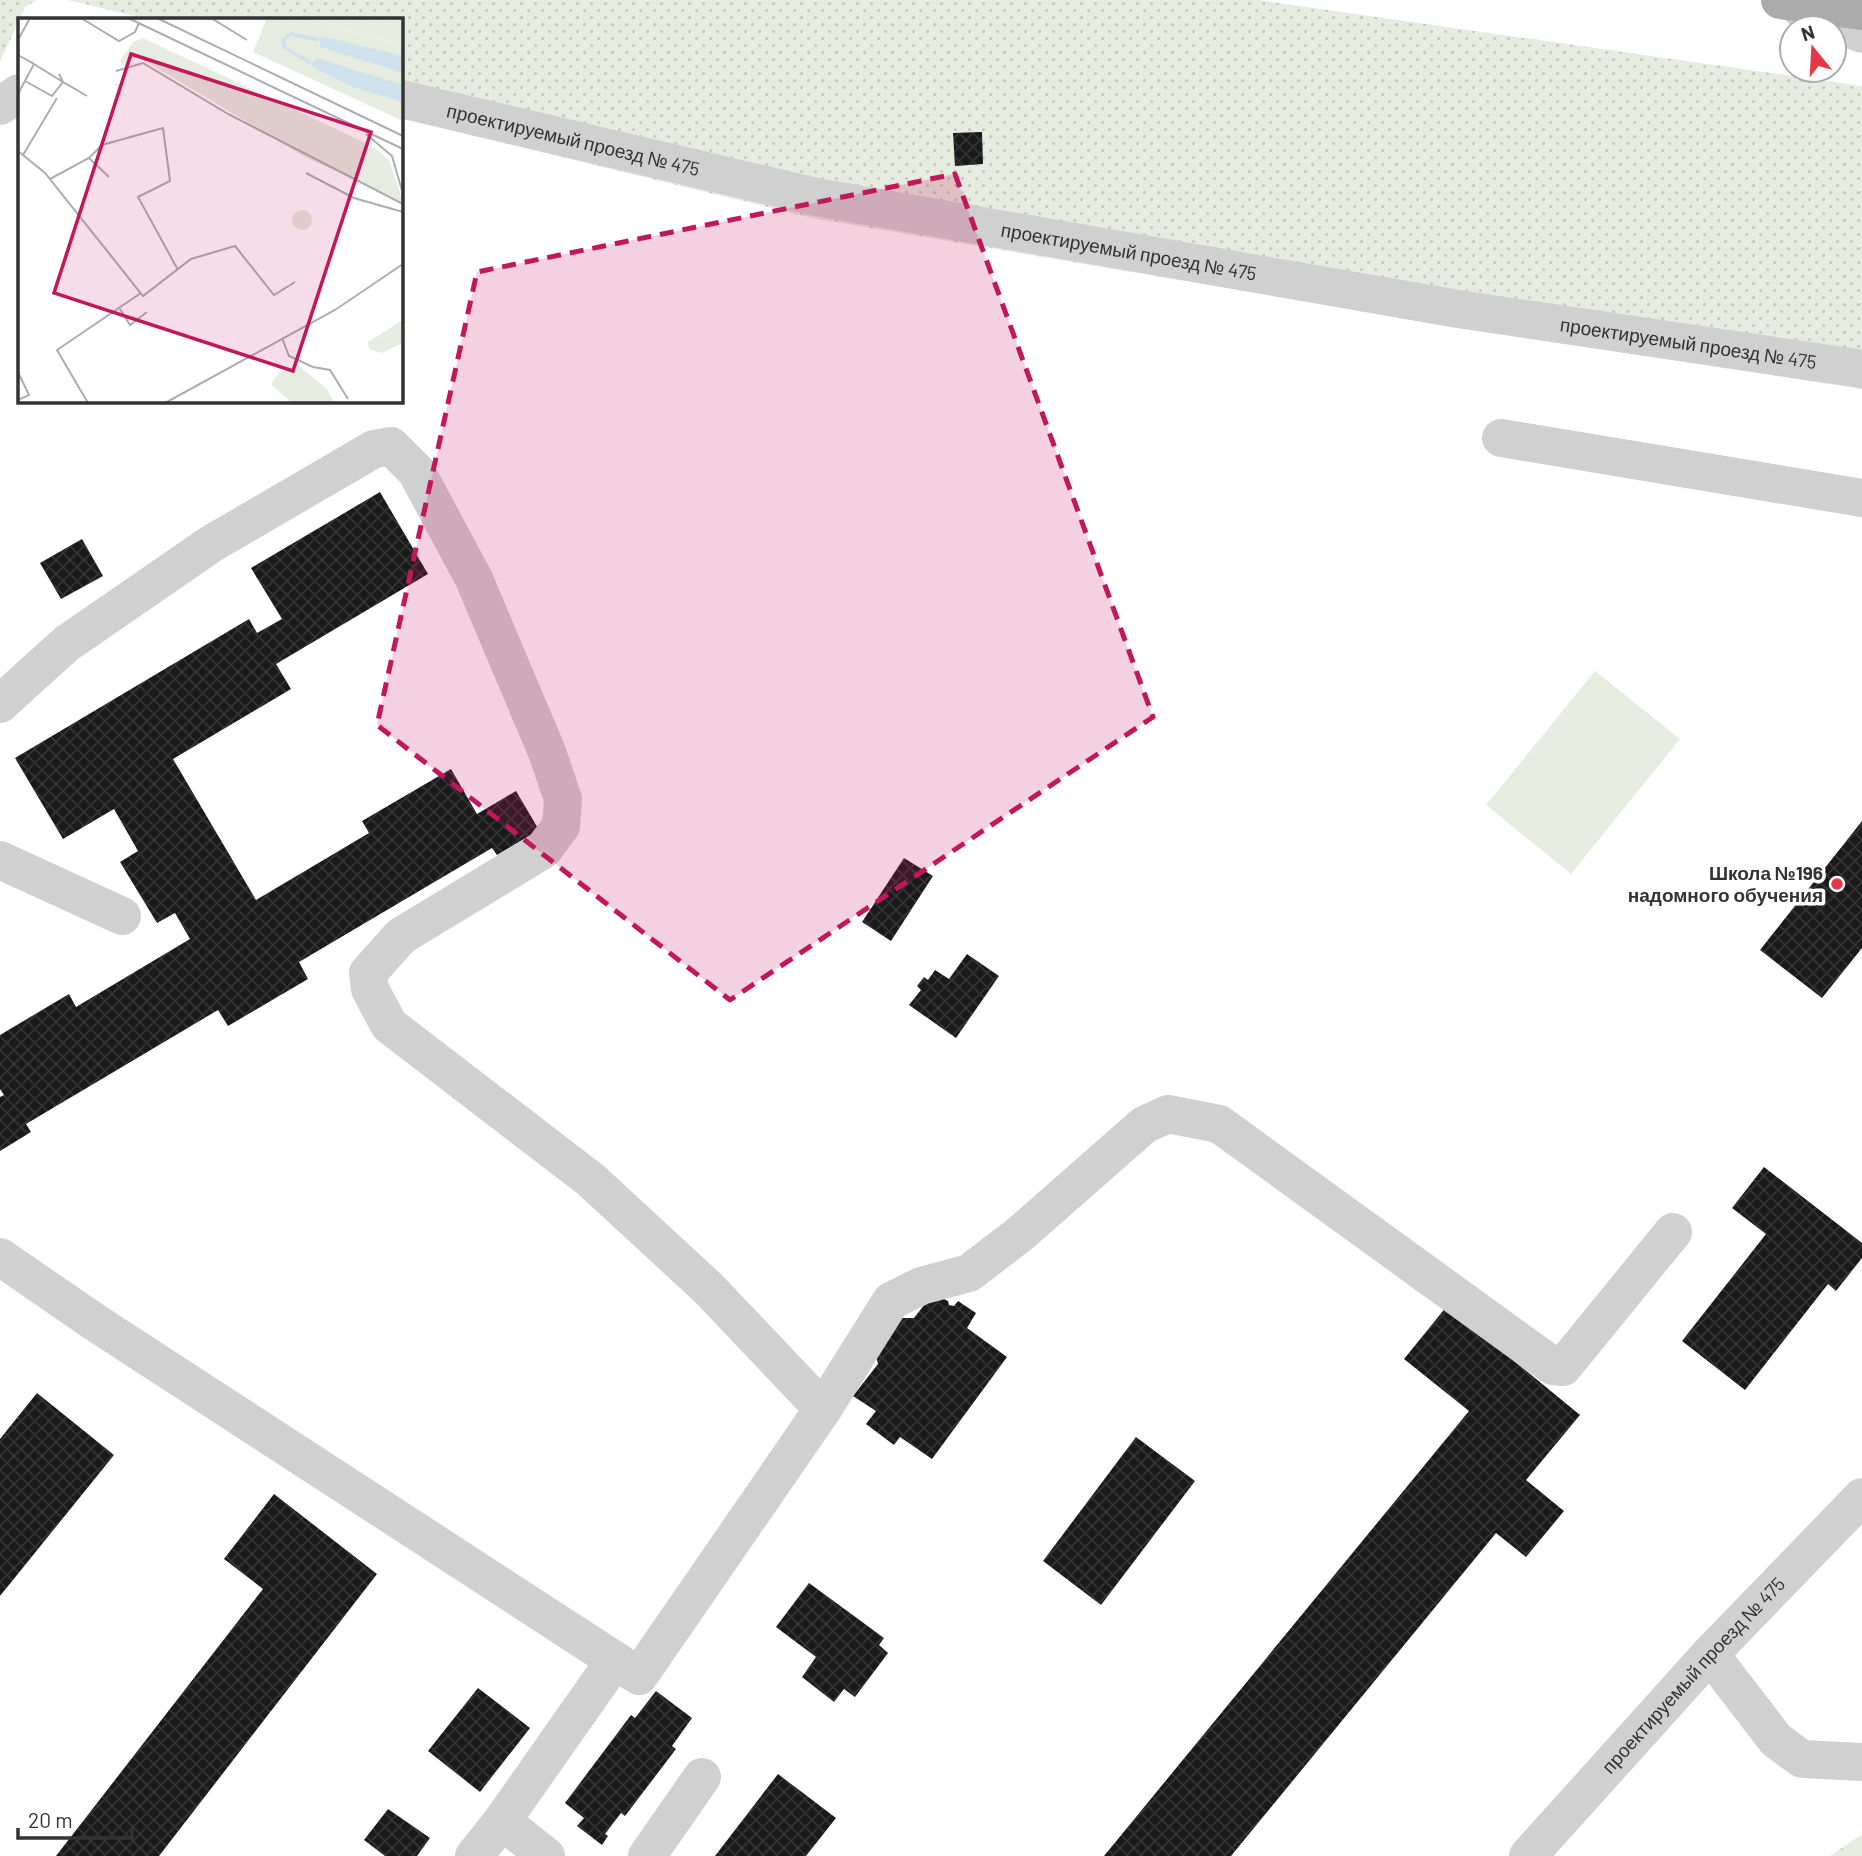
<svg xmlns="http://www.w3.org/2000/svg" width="1862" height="1856" viewBox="0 0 1862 1856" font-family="Barlow,sans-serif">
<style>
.grass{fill:url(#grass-dots)}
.forest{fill:url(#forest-firs)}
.green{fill:#e6ecdf}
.building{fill:url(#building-cross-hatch)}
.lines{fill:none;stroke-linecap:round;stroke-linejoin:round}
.minor{stroke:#d0d0d0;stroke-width:38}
.major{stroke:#ababab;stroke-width:38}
.marked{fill:#c2185b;fill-opacity:0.2;stroke:#c2185b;stroke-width:5;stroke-dasharray:14 9;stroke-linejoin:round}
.poi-dot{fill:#e63946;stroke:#fff;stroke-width:2.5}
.labels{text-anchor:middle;stroke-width:7;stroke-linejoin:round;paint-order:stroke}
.street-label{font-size:19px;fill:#333;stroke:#fff}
.poi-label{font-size:19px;font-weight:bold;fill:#333;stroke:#fff;text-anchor:end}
.inset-river{fill:none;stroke:#cfe2ee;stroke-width:3.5}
.inset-road{fill:none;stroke:#adadad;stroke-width:2}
.view{fill:#c2185b;fill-opacity:0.15;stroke:#c2185b;stroke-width:3.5}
.inset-edge{fill:none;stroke:#333;stroke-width:3.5}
</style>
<defs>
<pattern id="grass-dots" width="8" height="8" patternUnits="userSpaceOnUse" patternTransform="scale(1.75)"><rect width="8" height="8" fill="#e6ecdf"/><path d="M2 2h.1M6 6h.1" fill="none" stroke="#c6cbc0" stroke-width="1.8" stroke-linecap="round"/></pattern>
<pattern id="forest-firs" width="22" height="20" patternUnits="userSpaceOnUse" patternTransform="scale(1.75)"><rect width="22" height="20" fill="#e6ecdf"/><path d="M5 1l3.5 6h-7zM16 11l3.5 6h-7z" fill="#c6cbc0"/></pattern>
<pattern id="building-cross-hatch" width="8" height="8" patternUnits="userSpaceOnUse" patternTransform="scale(1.75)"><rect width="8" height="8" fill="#1a1a1a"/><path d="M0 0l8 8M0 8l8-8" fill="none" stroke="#333"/></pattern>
</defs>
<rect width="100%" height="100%" fill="#fff"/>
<!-- grass -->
<path class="grass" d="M 0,0 L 37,0 L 25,7 L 0,62 Z
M 68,0 L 1258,0 L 1862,86 L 1862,389 L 1456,327 L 812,218 L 401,118 L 401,19 L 138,19 L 138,17 Z"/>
<!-- forest -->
<path class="forest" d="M 1862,1835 L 1862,1856 L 1830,1856 L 1859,1836 Z"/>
<!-- green -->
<path class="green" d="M 1595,671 L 1680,739 L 1571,874 L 1486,805 Z"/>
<!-- building -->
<path class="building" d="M 982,132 L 983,164 L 955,166 L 953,133 Z
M 380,492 L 428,574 L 276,664 L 291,689 L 173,759 L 256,900 L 369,833 L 362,821 L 451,769 L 477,814 L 516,791 L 539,830 L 497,855 L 492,848 L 299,962 L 308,979 L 228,1026 L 218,1010 L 26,1124 L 31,1132 L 0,1151 L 0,1097 L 4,1095 L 0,1089 L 0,1035 L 69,994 L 76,1007 L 190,939 L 175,913 L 157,923 L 120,862 L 138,851 L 114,809 L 63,839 L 15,758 L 249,619 L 257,633 L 282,619 L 251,568 Z
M 82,539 L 103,576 L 61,599 L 40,563 Z
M 1862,821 L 1862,948 L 1822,998 L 1760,950 Z
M 904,858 L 933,876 L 891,941 L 862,922 Z
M 967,954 L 999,976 L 956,1038 L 909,1005 L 921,990 L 917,986 L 924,977 L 928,980 L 935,970 L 949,979 Z
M 1764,1167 L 1862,1243 L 1862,1258 L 1836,1291 L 1828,1284 L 1745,1390 L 1682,1341 L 1766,1234 L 1732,1208 Z
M 942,1298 L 948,1301 L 949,1305 L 954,1306 L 958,1301 L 976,1313 L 967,1328 L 1007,1357 L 932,1459 L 900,1437 L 894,1445 L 866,1424 L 876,1411 L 853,1396 L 878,1364 L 874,1348 L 897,1318 L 914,1318 L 928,1300 Z
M 1447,1306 L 1580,1415 L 1526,1480 L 1564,1511 L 1526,1557 L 1496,1533 L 1231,1856 L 1104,1856 L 1469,1411 L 1404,1359 Z
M 37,1393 L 114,1455 L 0,1596 L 0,1439 Z
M 1136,1437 L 1195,1481 L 1101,1605 L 1043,1561 Z
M 274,1494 L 377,1574 L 159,1856 L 56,1856 L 263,1589 L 224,1559 Z
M 809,1583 L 884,1638 L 879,1645 L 888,1653 L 855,1697 L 844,1689 L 834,1702 L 802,1677 L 816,1657 L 776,1627 Z
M 478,1688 L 530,1728 L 480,1792 L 428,1751 Z
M 656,1691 L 692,1718 L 672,1746 L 676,1749 L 625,1816 L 621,1813 L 605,1834 L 608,1836 L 602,1845 L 577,1826 L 584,1818 L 565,1803 L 631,1715 L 635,1718 Z
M 778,1774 L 836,1818 L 806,1856 L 715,1856 Z
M 388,1809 L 430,1838 L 417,1856 L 385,1856 L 364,1840 Z"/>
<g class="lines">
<!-- minor -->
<g class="minor">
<path d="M 1801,9 L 1862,34"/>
<path id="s1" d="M 401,99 L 816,197 L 1458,309 L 1862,369"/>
<path d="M 0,106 L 19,93"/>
<path d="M 1501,438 L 1862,498"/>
<path d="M 0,704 L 66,644 L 211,544 L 374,449 L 391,446 L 416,471 L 474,579 L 547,752 L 563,799 L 561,826 L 543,850 L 401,936 L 368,973 L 370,989 L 389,1025 L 591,1180 L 709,1289 L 823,1409"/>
<path d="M 0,860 L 122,916"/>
<path d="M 0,1257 L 96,1323 L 639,1676 L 823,1409 L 891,1301 L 921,1286 L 969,1273 L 1020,1234 L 1144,1125 L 1168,1114 L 1219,1124 L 1553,1366 L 1563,1367 L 1673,1232"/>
<path d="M 1710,1654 L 1776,1740 L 1802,1759 L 1862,1762"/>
<path d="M 502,1821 L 546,1856"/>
<path d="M 474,1856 L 502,1821 L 615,1660"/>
<path d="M 647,1856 L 702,1777"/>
<path id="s2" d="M 1528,1856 L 1710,1654 L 1862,1497"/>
</g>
<!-- major -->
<path class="major" d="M 1780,0 L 1862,11"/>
</g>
<!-- marked area -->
<path class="marked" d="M 955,174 L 1153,717 L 730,1000 L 377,725 L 477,272 Z"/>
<!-- markers -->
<circle class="poi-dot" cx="1837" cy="884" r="7"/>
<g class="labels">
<!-- street labels -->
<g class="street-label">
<text dy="7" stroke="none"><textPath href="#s1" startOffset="177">проектируемый проезд № 475</textPath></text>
<text dy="7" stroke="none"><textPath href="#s1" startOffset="744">проектируемый проезд № 475</textPath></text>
<text dy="7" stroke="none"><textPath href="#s1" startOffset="1311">проектируемый проезд № 475</textPath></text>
<text dy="7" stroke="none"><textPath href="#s2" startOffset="245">проектируемый проезд № 475</textPath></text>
</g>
<!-- poi labels -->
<g class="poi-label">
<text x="1823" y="880">Школа №196<tspan x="1823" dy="22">надомного обучения</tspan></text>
</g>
</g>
<!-- overview -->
<g transform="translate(18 18)">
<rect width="385" height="385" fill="#fff"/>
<path d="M 249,0 L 288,0 L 385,28 L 385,103 L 235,34 ZM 125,20 L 356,129 L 371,142 L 385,184 L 287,139 L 119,38 L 106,49 L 102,43 L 115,24 Z" fill="#e6ecdf"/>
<path d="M 385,302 L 385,325 L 364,335 L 351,331 L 350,324 ZM 282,349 L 309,371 L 316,385 L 274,385 L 253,366 L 262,354 Z" fill="#e6ecdf"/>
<path d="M 288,0 L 385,0 L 385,28 Z" fill="#e6ecdf"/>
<path d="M274 202a10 10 0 1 1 20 0a10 10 0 1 1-20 0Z" fill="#e6ecdf"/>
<path d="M 307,19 L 385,38 L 385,55 L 302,29 L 302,20 ZM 299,40 L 385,67 L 385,84 L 335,69 L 298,51 L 293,46 Z" fill="#cfe2ee"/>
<path class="inset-river" d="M 293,45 L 266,29 L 265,22 L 273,16 L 301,22"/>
<path class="inset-road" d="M 63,0 L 101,23 L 117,14 L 121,5M 110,0 L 385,131M 139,0 L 385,118M 193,0 L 229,22M 0,22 L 12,0M 0,37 L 16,46 L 0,76M 16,46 L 45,64 L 41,56M 98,53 L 125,45 L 210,96 L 385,186M 7,63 L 34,78 L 45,64 L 69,78M 348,116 L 374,138 L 385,176M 0,133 L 27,155 L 125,278 L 173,241 L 217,228 L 256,277 L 277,264M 5,137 L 39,80M 71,140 L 91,159M 288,155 L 336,180 L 385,194M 32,161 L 71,140 L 84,127 L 145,110 L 152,163 L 120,179 L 160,252M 102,291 L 112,307 L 129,294M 264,320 L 271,338 L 295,349 L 312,352 L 330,381M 0,354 L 11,377 L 0,382M 70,385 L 39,332 L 123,275M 147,385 L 317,292 L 385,246"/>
<path class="view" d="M 113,36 L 353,114 L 275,353 L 36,275 Z"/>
<rect width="385" height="385" class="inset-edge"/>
</g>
<!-- north arrow -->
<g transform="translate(1813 49) rotate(342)"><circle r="33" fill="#ffffff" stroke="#adadad" stroke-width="2"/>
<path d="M0-5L12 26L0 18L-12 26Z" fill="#e63946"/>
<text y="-10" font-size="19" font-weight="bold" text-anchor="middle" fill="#333333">N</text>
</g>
<!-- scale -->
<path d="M18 1828v10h114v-10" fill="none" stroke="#333333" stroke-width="3.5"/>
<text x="28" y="1828" font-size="21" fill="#333333" stroke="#ffffff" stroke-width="5" paint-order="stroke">20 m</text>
</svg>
